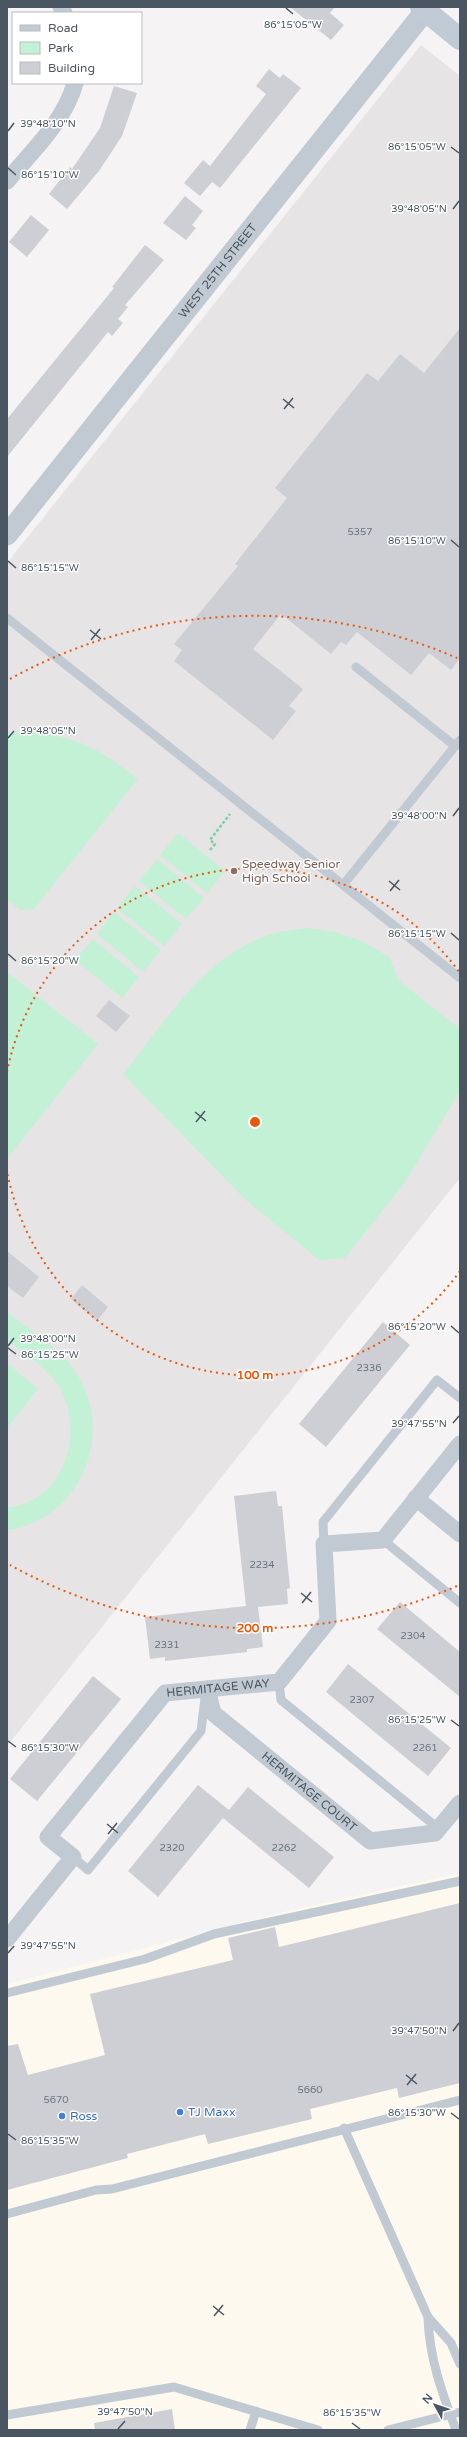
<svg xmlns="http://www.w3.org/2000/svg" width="467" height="2437" viewBox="0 0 467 2437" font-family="'Varela Round',sans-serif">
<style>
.commercial{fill:#fdf9ef}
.education{fill:#e6e4e5}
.green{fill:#c3f1d5}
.building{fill:#cdcfd5}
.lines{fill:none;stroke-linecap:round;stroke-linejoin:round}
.path{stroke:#7ad0a6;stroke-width:2.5;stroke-dasharray:3 2;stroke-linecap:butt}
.service{stroke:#c1cad2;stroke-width:9}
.minor{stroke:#c1cad2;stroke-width:17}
.tertiary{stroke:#c1cad2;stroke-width:21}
.secondary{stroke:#c1cbd6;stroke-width:22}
.ticks{fill:none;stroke:#4a5661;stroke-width:1.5}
.ring{fill:none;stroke:#e8590c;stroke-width:2;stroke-dasharray:2 4}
.education-dot{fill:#8d6e63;stroke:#fff;stroke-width:1.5}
.shop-dot{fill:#3f7fe0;stroke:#fff;stroke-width:1.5}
.labels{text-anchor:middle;stroke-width:3;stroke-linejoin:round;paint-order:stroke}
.number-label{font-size:10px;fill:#6b747e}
.street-label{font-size:12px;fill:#4a5661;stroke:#fff}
.education-label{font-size:12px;fill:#785e54;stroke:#fff;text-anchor:start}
.shop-label{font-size:12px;fill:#366cbe;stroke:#fff;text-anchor:start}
.ticks-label{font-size:10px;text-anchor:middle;fill:#4a5661;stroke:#fff;stroke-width:3;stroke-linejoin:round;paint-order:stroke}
.centre{fill:#e8590c;stroke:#fff;stroke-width:2}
.ring-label{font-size:12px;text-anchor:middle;font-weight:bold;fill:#e8590c;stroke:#fff;stroke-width:3;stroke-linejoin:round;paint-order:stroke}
</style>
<rect width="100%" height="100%" fill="#f5f3f3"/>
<!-- commercial -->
<path class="commercial" d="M 460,1873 L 460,2430 L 7,2430 L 7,1984 L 288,1911 Z"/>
<!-- education -->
<path class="education" d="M 421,45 L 460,76 L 460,1178 L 7,1746 L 7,563 Z"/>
<!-- green -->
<path class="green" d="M 27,732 C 77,736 98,748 138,779 L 34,909 L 20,910 L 7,899 L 7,733 Z
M 178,833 L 225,871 L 207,893 L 160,855 Z
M 157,859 L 204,898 L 186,919 L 139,881 Z
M 135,886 L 182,924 L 164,946 L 117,908 Z
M 114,912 L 161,950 L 143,972 L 97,934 Z
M 309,928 L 335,932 L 362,941 L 390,958 L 398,980 L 460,1029 L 460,1091 L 405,1182 L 345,1258 L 319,1260 L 246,1200 L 123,1074 C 162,1026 198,966 256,940 C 273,932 291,930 309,928 Z
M 93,939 L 139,977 L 122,998 L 75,960 Z
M 7,972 L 98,1044 L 7,1159 Z
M 7,1312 C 30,1331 61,1349 77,1374 C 116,1435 79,1521 7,1530 L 7,1508 C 64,1502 86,1433 59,1387 C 48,1368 24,1354 7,1340 Z
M 7,1363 L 38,1389 L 7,1428 Z"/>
<!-- building -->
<path class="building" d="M 290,7 L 335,7 L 330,13 L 344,25 L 331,40 Z
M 269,69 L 280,78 L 283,74 L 301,88 L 220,188 L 212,182 L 200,196 L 184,183 L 203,160 L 210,166 L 266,94 L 256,86 Z
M 114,86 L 137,93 L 122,136 L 99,171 L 67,209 L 49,194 L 70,167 L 72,169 L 100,128 Z
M 185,196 L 203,211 L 192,225 L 196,228 L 186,240 L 163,223 Z
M 31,215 L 49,230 L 27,257 L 9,242 Z
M 145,245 L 164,260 L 125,305 L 128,307 L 118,319 L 123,323 L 112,336 L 108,332 L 7,457 L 7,419 L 114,288 L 112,287 Z
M 460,328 L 460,658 L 451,670 L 429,653 L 411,675 L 357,632 L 346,645 L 341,642 L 331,654 L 281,614 L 253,649 L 303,689 L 289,706 L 296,711 L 273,740 L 174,661 L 182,650 L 174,644 L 238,566 L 235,564 L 287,498 L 275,488 L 367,373 L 378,381 L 400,354 L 424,373 Z
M 109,1000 L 130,1016 L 116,1032 L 96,1016 Z
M 7,1251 L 39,1277 L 23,1298 L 7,1286 Z
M 82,1285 L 108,1307 L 97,1321 L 71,1299 Z
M 383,1322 L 410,1345 L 326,1447 L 299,1424 Z
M 276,1491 L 278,1506 L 282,1506 L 290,1588 L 287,1589 L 288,1604 L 258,1607 L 263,1647 L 247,1649 L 247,1652 L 165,1661 L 165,1657 L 150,1659 L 145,1617 L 246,1606 L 234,1496 Z
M 400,1602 L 460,1652 L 460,1697 L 377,1629 Z
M 348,1664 L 451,1748 L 428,1776 L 326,1692 Z
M 93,1676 L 121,1699 L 37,1801 L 10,1779 Z
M 198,1785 L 229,1810 L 248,1787 L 334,1857 L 309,1888 L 223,1818 L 158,1897 L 128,1871 Z
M 460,1903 L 460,2083 L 399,2098 L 397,2088 L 310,2109 L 312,2119 L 208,2144 L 205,2134 L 127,2154 L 128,2158 L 7,2190 L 7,2046 L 18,2044 L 28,2075 L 105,2055 L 90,1994 L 233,1960 L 228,1938 L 275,1927 L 279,1947 Z
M 172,2409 L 175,2430 L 95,2430 L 94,2423 Z"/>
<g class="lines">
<!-- path -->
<path class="path" d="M 210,850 L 215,844 L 210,840 L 230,814"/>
<!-- service -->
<path class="service" d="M 7,618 L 460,978
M 356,667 L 455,746
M 343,885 L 460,740
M 383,1540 L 460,1603
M 324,1544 L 323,1522 L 437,1380 L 460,1398
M 279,1682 L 281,1700 L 439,1829
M 73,1857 L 88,1870 L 201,1731 L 205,1698
M 7,1993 L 145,1959 L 214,1934 L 460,1881
M 344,2128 L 428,2317 L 451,2343 L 460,2364
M 7,2214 L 96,2190 L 112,2189 L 460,2100
M 428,2317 C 429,2357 442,2393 456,2430
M 7,2415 L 174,2387 L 318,2430
M 250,2430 L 256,2411
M 388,2430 L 460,2412"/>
<!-- minor -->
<g class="minor">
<path d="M 61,7 L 64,13"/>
<path d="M 7,181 C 31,152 65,121 75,83"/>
<path d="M 416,1498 L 460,1534"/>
<path id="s1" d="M 207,1689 L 213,1713 L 370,1841 L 435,1833 L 460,1803"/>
<path id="s2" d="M 7,1939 L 73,1857 L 48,1837 L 165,1693 L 279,1682 L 328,1621 L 324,1544 L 383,1540 L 460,1444"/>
</g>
<!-- tertiary -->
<path class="tertiary" id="s3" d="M 7,535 L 425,11"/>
<!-- secondary -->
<path class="secondary" d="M 421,7 L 460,39"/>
</g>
<!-- ticks -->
<path class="ticks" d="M 286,8 L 293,14M 8,131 L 14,123M 451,147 L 459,153M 8,168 L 16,175M 453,209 L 459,201M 283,399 L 294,408M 284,409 L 293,398M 451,540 L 459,547M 8,561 L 16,568M 90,630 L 101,639M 91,640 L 100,629M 8,738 L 14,731M 453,816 L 459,808M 389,881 L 400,890M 390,891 L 399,880M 451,933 L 459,940M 8,954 L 16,961M 195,1112 L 206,1121M 196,1122 L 205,1111M 451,1326 L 459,1333M 8,1346 L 14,1338M 8,1348 L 16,1354M 453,1423 L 459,1416M 301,1593 L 312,1602M 302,1603 L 311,1592M 451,1720 L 459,1726M 8,1741 L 16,1747M 107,1824 L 118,1833M 108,1834 L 117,1823M 8,1953 L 14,1946M 453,2031 L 459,2023M 406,2075 L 417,2084M 407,2085 L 416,2074M 451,2113 L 459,2119M 8,2134 L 16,2140M 213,2306 L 224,2315M 214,2316 L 223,2305M 352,2423 L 360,2429M 118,2429 L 125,2421"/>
<!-- distance rings -->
<g class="ring">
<path d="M460 1271A253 253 0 0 1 7 1172M7 1072A253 253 0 0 1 460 973"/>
<path d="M457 1586A506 506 0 0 1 10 1565M10 679A506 506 0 0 1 457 658"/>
</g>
<!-- markers -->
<circle class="education-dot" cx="234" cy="871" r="4"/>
<g class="shop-dot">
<circle cx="180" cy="2112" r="4"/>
<circle cx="62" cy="2116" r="4"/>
</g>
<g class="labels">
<!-- number labels -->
<g class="number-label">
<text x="360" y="535">5357</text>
<text x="369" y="1371">2336</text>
<text x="262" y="1568">2234</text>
<text x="413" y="1639">2304</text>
<text x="167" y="1648">2331</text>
<text x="362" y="1703">2307</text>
<text x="425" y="1751">2261</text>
<text x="172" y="1851">2320</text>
<text x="284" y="1851">2262</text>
<text x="310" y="2093">5660</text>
<text x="56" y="2103">5670</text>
</g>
<!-- street labels -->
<g class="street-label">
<text dy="4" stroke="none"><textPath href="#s3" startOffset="338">WEST 25TH STREET</textPath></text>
<text dy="4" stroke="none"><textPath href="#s2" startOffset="376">HERMITAGE WAY</textPath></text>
<text dy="4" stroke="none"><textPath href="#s1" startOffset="149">HERMITAGE COURT</textPath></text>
</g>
<!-- education labels -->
<g class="education-label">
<text x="242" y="868">Speedway Senior<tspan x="242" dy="14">High School</tspan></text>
</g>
<!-- shop labels -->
<g class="shop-label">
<text x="188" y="2116">TJ Maxx</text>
<text x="70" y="2120">Ross</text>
</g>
</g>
<g class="ticks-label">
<text x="293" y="28">86°15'05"W</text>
<text x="48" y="127">39°48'10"N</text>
<text x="417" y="150">86°15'05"W</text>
<text x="50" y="178">86°15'10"W</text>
<text x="419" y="212">39°48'05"N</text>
<text x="417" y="544">86°15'10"W</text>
<text x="50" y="571">86°15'15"W</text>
<text x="48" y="734">39°48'05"N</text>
<text x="419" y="819">39°48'00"N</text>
<text x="417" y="937">86°15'15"W</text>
<text x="50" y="964">86°15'20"W</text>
<text x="417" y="1330">86°15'20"W</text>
<text x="48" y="1342">39°48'00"N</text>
<text x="50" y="1358">86°15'25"W</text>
<text x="419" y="1427">39°47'55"N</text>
<text x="417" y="1723">86°15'25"W</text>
<text x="50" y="1751">86°15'30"W</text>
<text x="48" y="1949">39°47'55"N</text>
<text x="419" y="2034">39°47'50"N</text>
<text x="417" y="2116">86°15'30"W</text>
<text x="50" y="2144">86°15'35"W</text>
<text x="125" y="2415">39°47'50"N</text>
<text x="352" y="2416">86°15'35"W</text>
</g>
<circle cx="255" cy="1122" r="6" class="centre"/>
<g class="ring-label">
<text x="255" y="1379">100 m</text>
<text x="255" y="1632">200 m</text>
</g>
<!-- border -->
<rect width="467" height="2437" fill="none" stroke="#4a5661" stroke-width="16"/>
<!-- legend -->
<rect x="12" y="12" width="130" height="72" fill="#ffffff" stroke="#b7bbc0"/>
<rect x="20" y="25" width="20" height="6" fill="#c1cbd6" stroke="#b7bbc0"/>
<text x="48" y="32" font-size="12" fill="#4a5661">Road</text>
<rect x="20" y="42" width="20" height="12" fill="#c3f1d5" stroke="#b7bbc0"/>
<text x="48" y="52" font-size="12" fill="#4a5661">Park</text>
<rect x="20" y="62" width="20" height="12" fill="#cdcfd5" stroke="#b7bbc0"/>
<text x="48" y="72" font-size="12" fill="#4a5661">Building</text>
<!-- north arrow -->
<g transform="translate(435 2405) rotate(310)" stroke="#ffffff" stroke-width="3" paint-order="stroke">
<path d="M0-3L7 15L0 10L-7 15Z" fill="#4a5661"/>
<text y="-6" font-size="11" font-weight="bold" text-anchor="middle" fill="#4a5661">N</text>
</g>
</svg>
